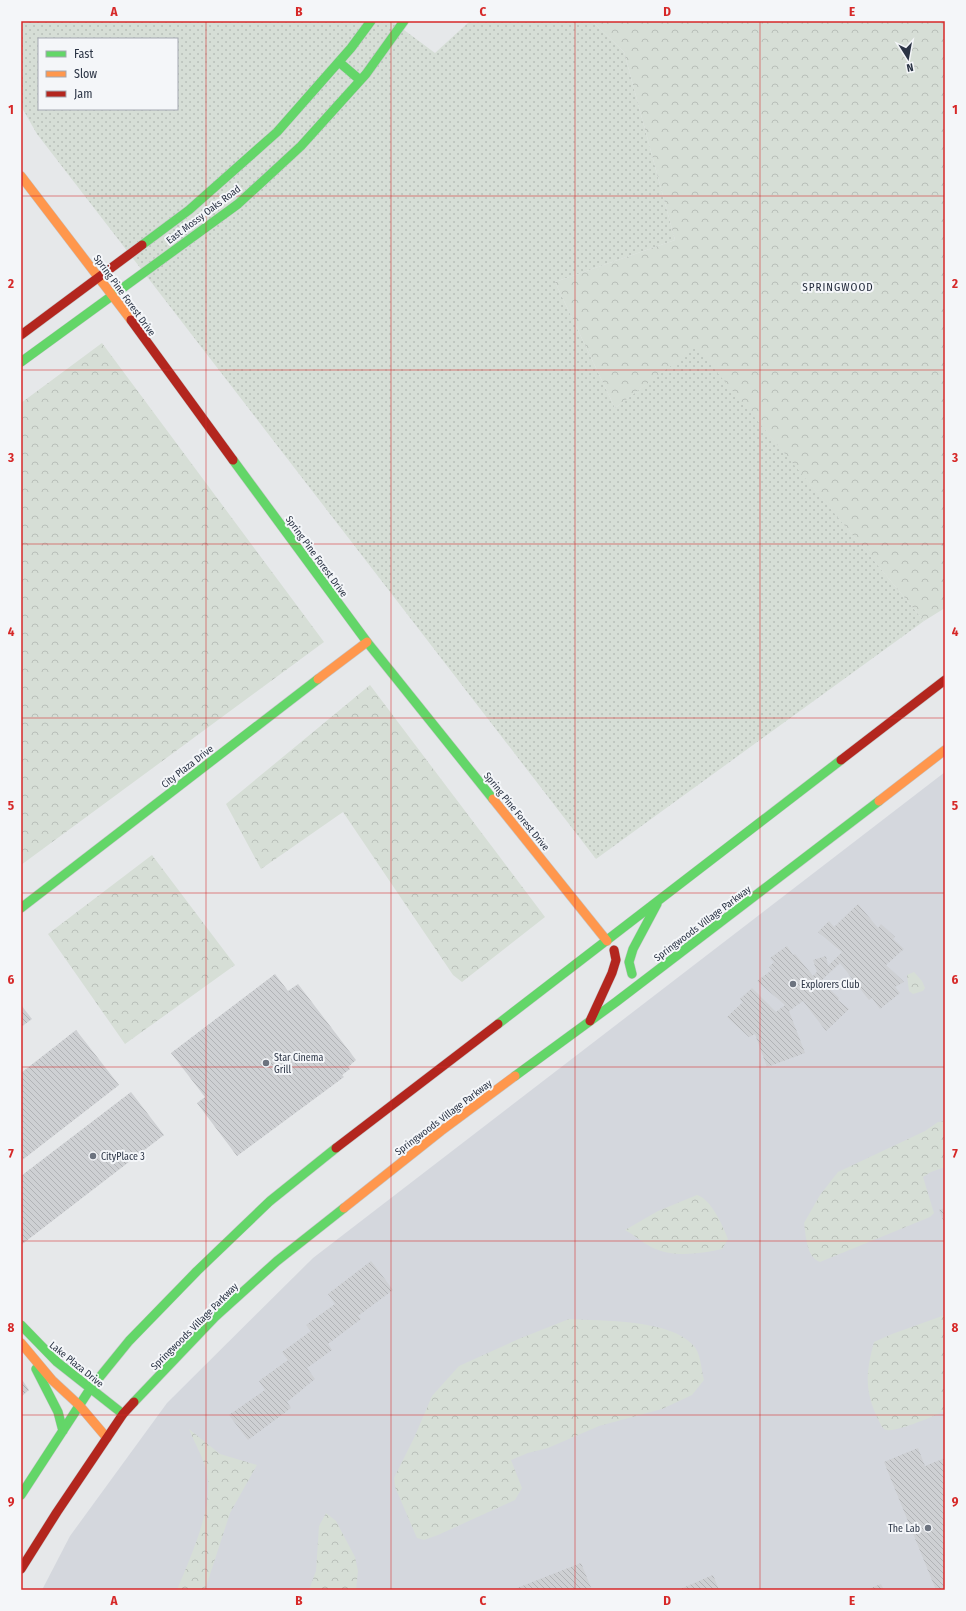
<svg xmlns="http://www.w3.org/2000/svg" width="966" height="1611" viewBox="0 0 966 1611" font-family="'Fira Sans Condensed',sans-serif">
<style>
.built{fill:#d4d7dd}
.grass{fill:url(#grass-dots);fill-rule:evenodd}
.forest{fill:url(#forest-crowns)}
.building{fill:url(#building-back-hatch)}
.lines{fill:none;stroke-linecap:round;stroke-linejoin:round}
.fast-casing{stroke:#c4c6c8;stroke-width:10}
.slow-casing{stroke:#c4c6c8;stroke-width:10}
.jam-casing{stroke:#c4c6c8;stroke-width:10}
.fast{stroke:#63d668;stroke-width:9}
.slow{stroke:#ff974d;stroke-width:9}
.jam{stroke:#b3261e;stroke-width:9}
.grid{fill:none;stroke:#d62828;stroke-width:1;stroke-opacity:0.55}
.poi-dot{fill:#6c737f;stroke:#f4f6f9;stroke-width:1.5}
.labels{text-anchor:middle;stroke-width:4;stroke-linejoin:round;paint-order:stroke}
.street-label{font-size:10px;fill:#2b3445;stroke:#f4f6f9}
.poi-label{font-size:10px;fill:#2b3445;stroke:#f4f6f9;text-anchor:start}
.neighbourhood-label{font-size:11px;letter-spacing:1px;fill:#1d2536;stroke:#f4f6f9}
.neatline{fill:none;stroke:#d62828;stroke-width:1.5}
.grid-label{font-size:13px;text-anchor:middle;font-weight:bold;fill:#d62828}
</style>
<defs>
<pattern id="grass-dots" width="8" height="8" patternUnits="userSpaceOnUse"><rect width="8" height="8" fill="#d6ded6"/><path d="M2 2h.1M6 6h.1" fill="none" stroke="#b8bfb9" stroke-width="1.8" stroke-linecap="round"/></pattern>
<pattern id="forest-crowns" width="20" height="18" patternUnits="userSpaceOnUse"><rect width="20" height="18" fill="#d6ded6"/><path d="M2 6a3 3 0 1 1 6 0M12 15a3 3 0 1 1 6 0" fill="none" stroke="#b8bfb9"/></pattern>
<pattern id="building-back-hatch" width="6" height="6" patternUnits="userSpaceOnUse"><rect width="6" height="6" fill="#ced0d3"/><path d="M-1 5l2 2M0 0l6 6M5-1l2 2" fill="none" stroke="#b1b3b6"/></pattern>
</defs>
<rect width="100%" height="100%" fill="#e6e8ea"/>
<!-- built -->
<path class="built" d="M 945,772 L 945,1590 L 42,1590 L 70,1536 L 167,1403 L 313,1258 Z"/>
<!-- grass -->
<path class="grass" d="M 21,21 L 392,21 L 435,53 L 470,21 L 592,21 L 624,52 L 675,240 L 555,282 L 615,408 L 696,346 L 924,621 L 596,859 L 37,134 L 21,106 ZM 39,39 L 177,39 L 177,109 L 39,109 Z"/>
<!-- forest -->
<path class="forest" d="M 592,21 L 945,21 L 945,608 L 924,621 L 696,347 L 615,408 L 555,282 L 675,240 L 624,52 Z
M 102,343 L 324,642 L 21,865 L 21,403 Z
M 370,685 L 545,917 L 462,982 L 453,975 L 343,812 L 261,869 L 226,804 Z
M 152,855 L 235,965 L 125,1044 L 48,934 Z
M 914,972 L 922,981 L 925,988 L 923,991 L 913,994 L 909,991 L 907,975 Z
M 945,1121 L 945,1167 L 931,1172 L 923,1177 L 934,1213 L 930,1217 L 820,1262 C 806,1257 806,1235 804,1223 L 820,1195 L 838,1172 L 925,1131 L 938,1122 Z
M 697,1195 C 711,1199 723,1226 728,1239 L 722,1249 C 699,1254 673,1258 651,1247 C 642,1242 634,1235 625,1230 L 658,1211 Z
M 945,1315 L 945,1411 C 934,1416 897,1432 887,1430 C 882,1429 880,1423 878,1419 C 864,1390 866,1372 874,1342 L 892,1334 Z
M 569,1319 C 602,1321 669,1319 693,1345 C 701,1353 701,1369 704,1380 L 692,1395 L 662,1409 L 599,1426 L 548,1448 L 528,1453 L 511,1460 L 522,1488 L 515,1500 L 438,1535 L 424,1540 L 417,1538 L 395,1487 L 394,1478 L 414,1438 L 432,1396 L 459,1366 L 521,1338 Z
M 189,1429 L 220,1454 L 257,1465 L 230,1513 L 205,1590 L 177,1590 C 190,1558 216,1503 206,1469 C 202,1455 194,1442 189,1429 Z
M 326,1513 L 336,1521 L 355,1557 L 358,1571 L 356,1590 L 309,1590 L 316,1571 L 319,1526 Z"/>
<!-- building -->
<path class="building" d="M 858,904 L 878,928 L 881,924 L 895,937 L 893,939 L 904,949 L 886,965 L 904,982 L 895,987 L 900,993 L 880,1009 L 872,998 L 869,1000 L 840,963 L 821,981 L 839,998 L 838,1000 L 849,1009 L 826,1031 L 803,1001 L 789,1011 L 805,1053 L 767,1067 L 755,1034 L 749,1037 L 727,1017 L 743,1002 L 740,999 L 752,988 L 776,1012 L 785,1005 L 757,981 L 772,970 L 769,967 L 774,962 L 770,958 L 787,946 L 793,955 L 795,954 L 813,976 L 817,972 L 813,960 L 826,956 L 828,966 L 842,952 L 818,932 L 829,921 L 834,927 Z
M 275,974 L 288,991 L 298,984 L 356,1060 L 348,1067 L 350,1069 L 342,1075 L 344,1077 L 237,1156 L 197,1103 L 205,1097 L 171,1053 Z
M 21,1005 L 32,1019 L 21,1027 Z
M 76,1030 L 119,1085 L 21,1161 L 21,1073 Z
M 131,1092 L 164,1135 L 21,1245 L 21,1176 Z
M 945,1208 L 945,1225 L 939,1210 Z
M 371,1261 L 393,1290 L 358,1316 L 361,1319 L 328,1344 L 332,1350 L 307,1368 L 315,1379 L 287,1402 L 291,1408 L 248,1440 L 229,1415 L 265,1390 L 259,1381 L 288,1360 L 282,1352 L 311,1331 L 306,1325 L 335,1304 L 328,1294 Z
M 21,1378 L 29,1390 L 21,1397 Z
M 918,1448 L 925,1466 L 945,1458 L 945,1590 L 936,1590 L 884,1462 Z
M 581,1563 L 592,1590 L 512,1590 Z
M 713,1575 L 719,1590 L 678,1590 Z
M 881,1584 L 884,1590 L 866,1590 Z"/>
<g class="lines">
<defs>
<path id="fast" d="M 339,62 L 360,80
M 142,245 L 189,210 L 277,132 L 351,48 L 371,21
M 21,362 L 238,204 L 301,146 L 366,74 L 404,21
M 233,460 L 367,642 L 493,799
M 21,908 L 318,679
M 632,974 L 629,962 L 633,949 L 657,904
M 498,1024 L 841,760
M 515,1076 L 616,1002 L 879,801
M 21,1325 L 57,1362 L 123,1414
M 36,1369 L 58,1412 L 63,1431
M 134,1402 L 215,1317 L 277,1261 L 344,1208
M 21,1495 L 90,1389 L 129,1341 L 197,1271 L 270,1201 L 336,1148"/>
<path id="slow" d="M 21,176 L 131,320
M 318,679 L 367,642
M 493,799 L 607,941
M 879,801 L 945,750
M 344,1208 L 441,1131 L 515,1076
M 21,1343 L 52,1380 L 79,1405 L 107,1438"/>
<path id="jam" d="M 131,320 L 233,460
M 21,335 L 142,245
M 841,760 L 945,680
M 590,1021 L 612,973 L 616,960 L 614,950
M 336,1148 L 498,1024
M 21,1569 L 57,1512 L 123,1414 L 134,1402"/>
</defs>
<!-- fast casing -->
<use href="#fast" class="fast-casing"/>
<!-- slow casing -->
<use href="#slow" class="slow-casing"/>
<!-- jam casing -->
<use href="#jam" class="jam-casing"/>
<!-- fast -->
<use href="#fast" class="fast"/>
<!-- slow -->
<use href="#slow" class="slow"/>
<!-- jam -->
<use href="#jam" class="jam"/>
</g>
<!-- grid -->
<path class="grid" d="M 206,21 L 206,1590M 391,21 L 391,1590M 575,21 L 575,1590M 760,21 L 760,1590M 21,196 L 945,196M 21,370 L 945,370M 21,544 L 945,544M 21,718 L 945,718M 21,893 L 945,893M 21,1067 L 945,1067M 21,1241 L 945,1241M 21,1415 L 945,1415"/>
<!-- markers -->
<g class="poi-dot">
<circle cx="793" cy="984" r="4"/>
<circle cx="266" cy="1063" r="4"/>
<circle cx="93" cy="1156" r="4"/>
<circle cx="928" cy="1528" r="4"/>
</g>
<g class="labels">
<!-- street labels -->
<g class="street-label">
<text transform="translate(203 214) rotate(-37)" y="4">East Mossy Oaks Road</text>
<text transform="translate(125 295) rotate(54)" y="4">Spring Pine Forest Drive</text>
<text transform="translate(317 556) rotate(54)" y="4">Spring Pine Forest Drive</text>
<text transform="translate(187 766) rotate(-38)" y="4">City Plaza Drive</text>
<text transform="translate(517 811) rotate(51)" y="4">Spring Pine Forest Drive</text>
<text transform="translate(702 923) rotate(-37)" y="4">Springwoods Village Parkway</text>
<text transform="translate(443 1117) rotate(-37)" y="4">Springwoods Village Parkway</text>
<text transform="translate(194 1326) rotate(-45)" y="4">Springwoods Village Parkway</text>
<text transform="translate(77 1364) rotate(39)" y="4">Lake Plaza Drive</text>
</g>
<!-- poi labels -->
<g class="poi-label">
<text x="801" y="988">Explorers Club</text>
<text x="274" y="1061">Star Cinema<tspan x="274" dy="12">Grill</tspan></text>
<text x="101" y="1160">CityPlace 3</text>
<text x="920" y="1532" text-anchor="end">The Lab</text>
</g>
<!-- neighbourhood labels -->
<g class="neighbourhood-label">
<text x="838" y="291">SPRINGWOOD</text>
</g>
</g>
<!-- border -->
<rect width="966" height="1611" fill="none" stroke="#f4f6f9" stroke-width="44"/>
<!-- legend -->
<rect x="38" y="38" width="140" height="72" fill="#f4f6f9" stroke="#a4a8b1"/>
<rect x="46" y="51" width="20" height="6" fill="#63d668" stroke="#a4a8b1"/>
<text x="74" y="58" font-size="12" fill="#2b3445">Fast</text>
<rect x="46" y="71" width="20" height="6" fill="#ff974d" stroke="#a4a8b1"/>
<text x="74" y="78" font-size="12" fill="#2b3445">Slow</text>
<rect x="46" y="91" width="20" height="6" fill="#b3261e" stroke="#a4a8b1"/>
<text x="74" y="98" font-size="12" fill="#2b3445">Jam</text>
<!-- north arrow -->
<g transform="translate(908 58) rotate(169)" stroke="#f4f6f9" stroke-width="3" paint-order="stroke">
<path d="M0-3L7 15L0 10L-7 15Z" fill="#2b3445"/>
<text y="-6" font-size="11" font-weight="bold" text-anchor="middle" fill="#2b3445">N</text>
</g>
<rect x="22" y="22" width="922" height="1567" class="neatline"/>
<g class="grid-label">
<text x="114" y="16">A</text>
<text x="299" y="16">B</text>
<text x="483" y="16">C</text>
<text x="667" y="16">D</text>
<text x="852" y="16">E</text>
<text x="11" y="114">1</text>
<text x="955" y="114">1</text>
<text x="11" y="288">2</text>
<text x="955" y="288">2</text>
<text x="11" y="462">3</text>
<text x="955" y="462">3</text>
<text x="11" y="636">4</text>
<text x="955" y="636">4</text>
<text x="11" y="810">5</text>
<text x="955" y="810">5</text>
<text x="11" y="984">6</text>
<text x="955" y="984">6</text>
<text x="11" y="1158">7</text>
<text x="955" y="1158">7</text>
<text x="11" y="1332">8</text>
<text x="955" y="1332">8</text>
<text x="11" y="1506">9</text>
<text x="955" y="1506">9</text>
<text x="114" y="1605">A</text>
<text x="299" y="1605">B</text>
<text x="483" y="1605">C</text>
<text x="667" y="1605">D</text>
<text x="852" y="1605">E</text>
</g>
</svg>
